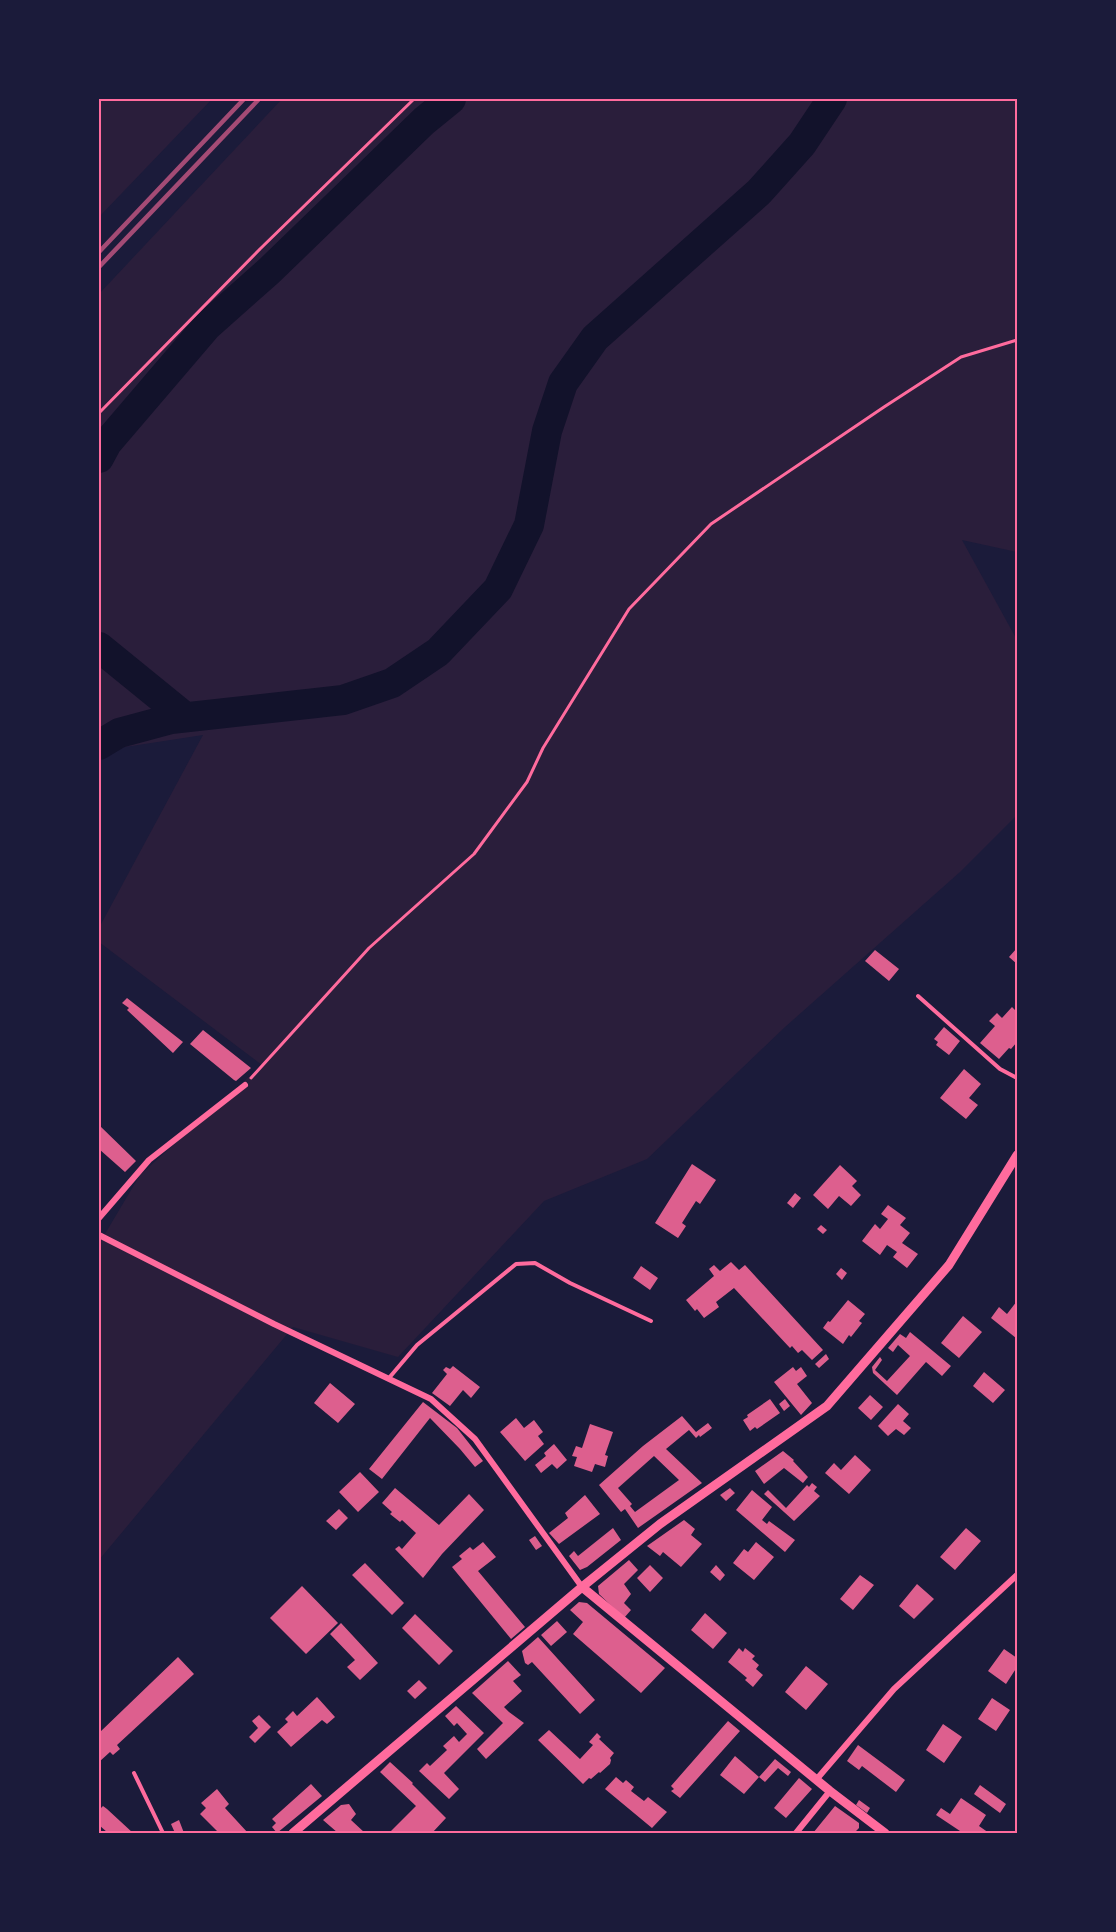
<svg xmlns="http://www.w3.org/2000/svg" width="1116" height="1932" viewBox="0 0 1116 1932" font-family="Quicksand,sans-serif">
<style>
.green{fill:#2a1e3b}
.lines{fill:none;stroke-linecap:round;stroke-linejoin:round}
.river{stroke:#12122b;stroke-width:30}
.building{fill:#dd5f8e;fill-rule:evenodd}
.path{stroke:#ff6b9d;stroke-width:3}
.service{stroke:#ff6b9d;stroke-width:4}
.minor{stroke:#ff6b9d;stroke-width:6}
.tertiary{stroke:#ff6b9d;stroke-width:9}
.rail{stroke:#a44b75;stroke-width:4.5}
.neatline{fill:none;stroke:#ff6b9d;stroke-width:2}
</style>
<rect width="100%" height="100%" fill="#1b1b3a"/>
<!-- green -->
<path class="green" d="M 99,99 L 212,99 L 99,217 Z
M 282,99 L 1017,99 L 1017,552 L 962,540 L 1017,640 L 1017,815 L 960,872 L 785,1027 L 647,1159 L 544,1201 L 398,1357 L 293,1327 L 99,1560 L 99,1244 L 140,1175 L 262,1065 L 99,942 L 99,928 L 203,735 L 99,751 L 99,294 Z"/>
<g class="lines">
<!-- river -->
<path class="river" d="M 99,458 L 107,443 L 207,326 L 269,271 L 424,121 L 451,99
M 99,647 L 185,717
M 99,745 L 119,733 L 171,719 L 343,700 L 392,683 L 438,652 L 498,589 L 529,525 L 547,431 L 563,383 L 595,338 L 759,192 L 802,144 L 832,99"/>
</g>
<!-- building -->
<path class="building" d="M 1017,948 L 1017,964 L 1009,957 Z
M 875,950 L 899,969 L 889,981 L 865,961 Z
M 127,998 L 183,1042 L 173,1053 L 127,1010 L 129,1008 L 122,1003 Z
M 1012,1007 L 1017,1012 L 1017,1042 L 1011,1049 L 1009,1048 L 999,1059 L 980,1043 L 995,1026 L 989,1021 L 997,1013 L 1002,1018 Z
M 944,1027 L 960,1041 L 949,1055 L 936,1045 L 938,1042 L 934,1039 Z
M 203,1030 L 251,1068 L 236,1081 L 234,1080 L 190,1044 Z
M 964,1069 L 981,1084 L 969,1098 L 978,1105 L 966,1119 L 940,1098 Z
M 99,1125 L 136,1161 L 125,1172 L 99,1149 Z
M 692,1164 L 716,1180 L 700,1204 L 696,1201 L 682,1223 L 686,1226 L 678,1238 L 655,1223 Z
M 840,1165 L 857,1181 L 852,1186 L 861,1195 L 851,1206 L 839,1196 L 828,1209 L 813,1195 Z
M 795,1193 L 801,1198 L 793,1208 L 787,1203 Z
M 888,1205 L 906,1218 L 900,1225 L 910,1233 L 902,1243 L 918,1254 L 907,1268 L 893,1257 L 897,1252 L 887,1245 L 880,1255 L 862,1241 L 875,1224 L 880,1229 L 888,1219 L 881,1214 Z
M 821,1225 L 827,1230 L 823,1234 L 817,1229 Z
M 731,1262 L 739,1270 L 745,1265 L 823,1350 L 812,1360 L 802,1350 L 798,1353 L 792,1346 L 790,1348 L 734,1288 L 716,1302 L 719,1307 L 704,1318 L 697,1309 L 695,1311 L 686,1300 L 714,1276 L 709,1269 L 714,1265 L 720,1271 Z
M 641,1266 L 658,1278 L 650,1290 L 633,1278 Z
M 841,1268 L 847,1273 L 842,1280 L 836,1274 Z
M 848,1300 L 865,1314 L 859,1321 L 862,1323 L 851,1337 L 849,1335 L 843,1344 L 823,1328 L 828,1321 L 830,1322 Z
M 1017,1301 L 1017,1336 L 1016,1338 L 991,1318 L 999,1307 L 1007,1314 Z
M 963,1316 L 982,1332 L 959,1358 L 941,1343 Z
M 910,1332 L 951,1366 L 942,1376 L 926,1362 L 897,1395 L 873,1373 L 872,1367 L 880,1357 L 882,1360 L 875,1370 L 887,1381 L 910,1356 L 898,1345 L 893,1352 L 888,1348 L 900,1334 L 906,1338 Z
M 826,1354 L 829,1359 L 819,1368 L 815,1364 Z
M 453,1366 L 480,1387 L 471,1398 L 463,1390 L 450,1406 L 432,1393 L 447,1374 L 443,1370 L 446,1367 L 450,1369 Z
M 793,1367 L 796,1371 L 801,1367 L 807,1376 L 797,1384 L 812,1403 L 801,1415 L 774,1382 Z
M 984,1372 L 1005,1390 L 993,1403 L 973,1386 Z
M 330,1383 L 355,1404 L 338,1423 L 314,1403 Z
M 870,1395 L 883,1407 L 871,1420 L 858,1408 Z
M 770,1399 L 780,1413 L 757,1429 L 755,1427 L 750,1431 L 743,1420 L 748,1417 L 747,1415 Z
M 785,1399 L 790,1406 L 784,1411 L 779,1404 Z
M 423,1402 L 457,1428 L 483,1461 L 475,1467 L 460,1449 L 430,1418 L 382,1479 L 369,1469 Z
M 898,1404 L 909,1414 L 903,1421 L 911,1428 L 904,1435 L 896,1429 L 888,1436 L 878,1426 Z
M 682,1416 L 696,1432 L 708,1423 L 712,1428 L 700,1437 L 699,1435 L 696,1438 L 689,1430 L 666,1449 L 702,1483 L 638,1528 L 625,1509 L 621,1512 L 599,1485 L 643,1446 ZM 654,1456 L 679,1480 L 635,1512 L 630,1506 L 632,1504 L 618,1488 Z
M 516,1418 L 524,1428 L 534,1420 L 543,1432 L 538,1436 L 544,1444 L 525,1461 L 500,1432 Z
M 590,1424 L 613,1432 L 605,1455 L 608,1456 L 605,1467 L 595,1464 L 592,1472 L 574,1466 L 577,1457 L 572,1456 L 576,1446 L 582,1448 Z
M 554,1444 L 567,1460 L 557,1469 L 552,1464 L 541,1473 L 535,1465 L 546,1456 L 544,1453 Z
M 783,1451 L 794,1460 L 793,1461 L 808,1477 L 803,1483 L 784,1468 L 764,1484 L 755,1471 Z
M 855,1455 L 871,1470 L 849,1494 L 825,1473 L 834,1463 L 841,1470 Z
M 360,1472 L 379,1492 L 358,1512 L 339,1492 Z
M 812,1483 L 817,1487 L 814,1491 L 820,1496 L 794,1521 L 764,1494 L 768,1490 L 786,1508 L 807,1485 L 809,1487 Z
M 395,1488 L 439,1525 L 469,1494 L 484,1510 L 442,1554 L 423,1578 L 395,1549 L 399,1546 L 402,1549 L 416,1533 L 402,1520 L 400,1522 L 390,1514 L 392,1512 L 382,1503 Z
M 730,1488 L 735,1493 L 726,1501 L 720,1495 Z
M 752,1490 L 772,1507 L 762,1520 L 767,1524 L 769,1521 L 795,1540 L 785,1552 L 736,1510 Z
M 585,1495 L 600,1514 L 559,1544 L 549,1533 L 568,1518 L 565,1513 Z
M 339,1509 L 348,1518 L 336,1530 L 326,1521 Z
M 684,1520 L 695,1529 L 691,1535 L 702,1544 L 681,1567 L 663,1552 L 660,1556 L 647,1546 Z
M 613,1528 L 621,1540 L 587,1567 L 580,1570 L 569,1556 L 574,1551 L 578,1556 Z
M 966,1528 L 981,1541 L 955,1570 L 940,1557 Z
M 535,1536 L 542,1546 L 536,1550 L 529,1540 Z
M 483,1542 L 496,1557 L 478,1571 L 525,1627 L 511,1639 L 452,1567 L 462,1559 L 459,1556 L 470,1547 L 473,1550 Z
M 756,1542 L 774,1557 L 754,1580 L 733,1563 L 744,1549 L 748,1552 Z
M 629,1560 L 638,1570 L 624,1584 L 631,1594 L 624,1603 L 631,1610 L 624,1618 L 599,1594 L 598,1586 Z
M 365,1563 L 404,1603 L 392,1615 L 352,1575 Z
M 650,1565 L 663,1578 L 650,1592 L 637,1578 Z
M 716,1565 L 725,1575 L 720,1581 L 710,1572 Z
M 860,1575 L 874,1585 L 853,1610 L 840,1599 Z
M 917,1584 L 934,1599 L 914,1619 L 899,1606 Z
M 302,1586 L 338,1623 L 306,1654 L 270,1618 Z
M 579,1602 L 587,1603 L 665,1668 L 641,1693 L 573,1634 L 583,1622 L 570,1610 Z
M 705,1613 L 727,1633 L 713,1649 L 691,1630 Z
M 415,1614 L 453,1651 L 439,1665 L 402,1628 Z
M 557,1621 L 567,1632 L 551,1646 L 541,1635 Z
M 341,1623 L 378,1663 L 360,1680 L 347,1667 L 355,1660 L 330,1634 Z
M 538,1637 L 595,1700 L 580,1714 L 532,1662 L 528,1665 L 525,1663 L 522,1651 Z
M 739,1648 L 743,1652 L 745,1648 L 755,1656 L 752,1659 L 759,1665 L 756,1669 L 763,1675 L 753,1687 L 745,1680 L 747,1678 L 728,1662 Z
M 1004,1649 L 1017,1658 L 1017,1667 L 1006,1684 L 988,1671 Z
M 178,1657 L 194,1674 L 117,1745 L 120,1749 L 113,1755 L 110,1752 L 99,1762 L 99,1733 Z
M 508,1661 L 521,1675 L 513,1681 L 522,1691 L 504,1707 L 495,1698 L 509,1712 L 524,1723 L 486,1759 L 477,1749 L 503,1723 L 472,1693 Z
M 806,1666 L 828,1684 L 806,1710 L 785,1692 Z
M 419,1680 L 427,1688 L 415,1699 L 407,1691 Z
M 317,1697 L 335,1717 L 327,1724 L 322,1720 L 291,1747 L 277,1732 L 288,1722 L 285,1719 L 293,1711 L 297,1716 Z
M 992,1698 L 1010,1710 L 996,1731 L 978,1719 Z
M 456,1706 L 484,1733 L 444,1773 L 459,1789 L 449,1799 L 419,1771 L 427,1763 L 430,1766 L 447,1750 L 443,1746 L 454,1736 L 459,1742 L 467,1734 L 457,1723 L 454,1726 L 445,1716 Z
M 259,1715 L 271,1727 L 255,1743 L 249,1737 L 258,1728 L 252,1721 Z
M 728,1721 L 740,1731 L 680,1798 L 671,1791 L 674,1789 L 671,1786 Z
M 943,1724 L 962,1737 L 944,1763 L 926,1750 Z
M 549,1730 L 580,1759 L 593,1745 L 589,1742 L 597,1733 L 601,1737 L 599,1739 L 614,1753 L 610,1758 L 611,1760 L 610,1764 L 600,1773 L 599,1772 L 591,1779 L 589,1778 L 583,1784 L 538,1740 Z
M 858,1745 L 905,1780 L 896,1792 L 862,1766 L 859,1770 L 847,1761 Z
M 735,1756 L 759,1777 L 744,1794 L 720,1775 Z
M 775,1759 L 791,1772 L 788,1776 L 778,1768 L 765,1782 L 759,1777 Z
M 390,1762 L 413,1783 L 412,1784 L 446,1818 L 432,1833 L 389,1833 L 416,1806 L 380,1772 Z
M 616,1777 L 623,1783 L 626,1780 L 634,1787 L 631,1791 L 644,1801 L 648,1797 L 667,1812 L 652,1828 L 605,1789 Z
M 799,1778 L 812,1789 L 786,1818 L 774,1808 Z
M 311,1784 L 322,1796 L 277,1833 L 272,1827 L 276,1823 L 272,1819 Z
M 980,1785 L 1006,1804 L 1000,1813 L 974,1794 Z
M 217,1789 L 229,1804 L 225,1808 L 248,1833 L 219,1833 L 200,1814 L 206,1808 L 201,1803 Z
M 961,1798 L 986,1815 L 979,1826 L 989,1833 L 963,1833 L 936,1815 L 941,1808 L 950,1814 Z
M 859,1800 L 870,1808 L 867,1813 L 856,1805 Z
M 349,1804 L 356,1814 L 351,1820 L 365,1833 L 338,1833 L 323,1820 L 341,1805 Z
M 103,1806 L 107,1809 L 133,1833 L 108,1833 L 99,1825 L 99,1810 Z
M 835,1806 L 859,1823 L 859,1828 L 854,1833 L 813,1833 Z
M 179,1820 L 184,1833 L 175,1833 L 171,1824 Z"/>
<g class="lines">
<!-- path -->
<path class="path" d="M 99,413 L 260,249 L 414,99
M 251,1078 L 369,948 L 474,854 L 527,782 L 543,748 L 629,609 L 711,524 L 884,407 L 961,357 L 1017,340"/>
<!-- service -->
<path class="service" d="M 918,996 L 1000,1069 L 1017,1078
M 389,1378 L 417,1345 L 516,1264 L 535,1263 L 570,1283 L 651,1321
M 134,1773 L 163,1833"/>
<!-- minor -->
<path class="minor" d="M 99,1218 L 149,1160 L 245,1085
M 99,1235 L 274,1324 L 431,1399 L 475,1439 L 582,1587
M 816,1780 L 894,1689 L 1017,1575
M 796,1833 L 830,1791"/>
<!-- tertiary -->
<path class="tertiary" d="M 582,1587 L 830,1791 L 885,1833
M 293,1833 L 582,1587 L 660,1524 L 827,1406 L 949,1265 L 1017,1155"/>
<!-- rail -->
<path class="rail" d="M 99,252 L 244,99
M 99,267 L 259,99"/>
</g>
<!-- border -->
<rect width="1116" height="1932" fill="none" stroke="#1b1b3a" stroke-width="201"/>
<rect x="100" y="100" width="916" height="1732" class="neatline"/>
</svg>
